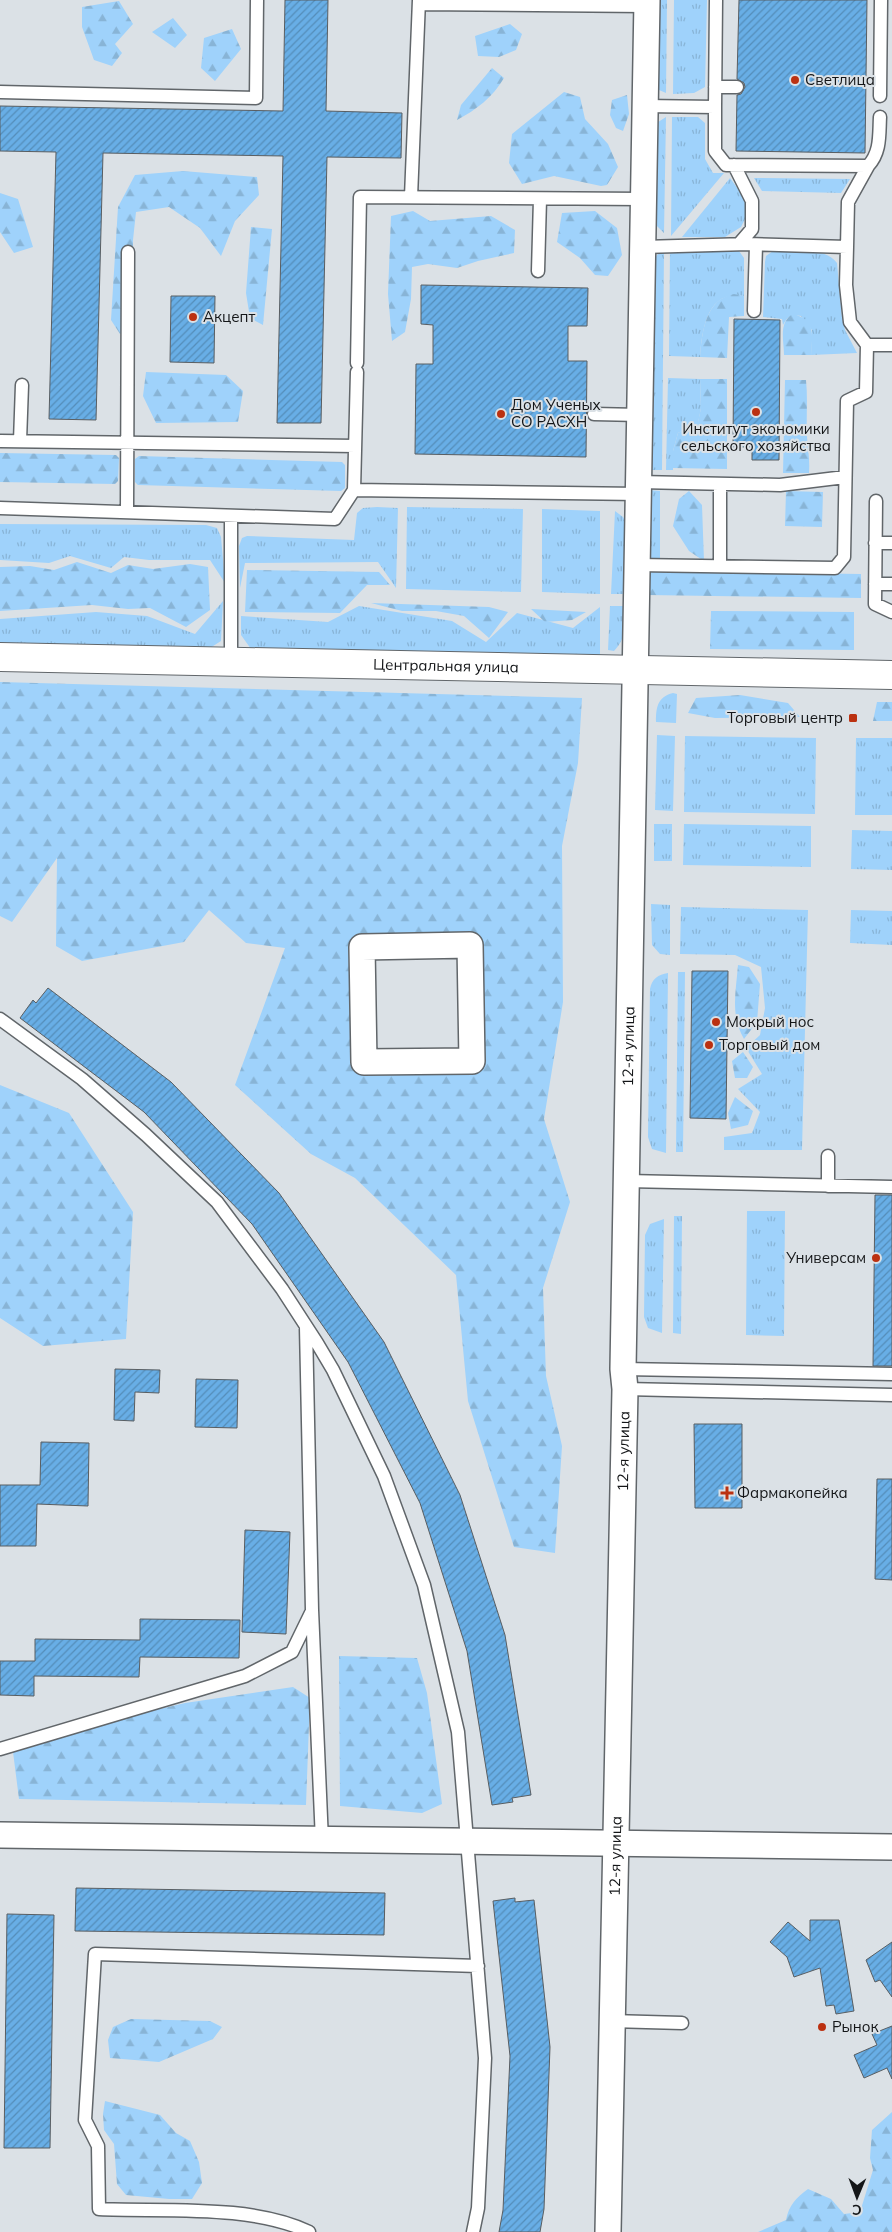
<svg xmlns="http://www.w3.org/2000/svg" width="892" height="2232" viewBox="0 0 892 2232" font-family="Mulish,sans-serif">
<style>
.grass{fill:url(#grass-tufts)}
.forest{fill:url(#forest-firs);fill-rule:evenodd}
.building{fill:url(#building-hatch);stroke:#595e62}
.lines{fill:none;stroke-linecap:round;stroke-linejoin:round}
.lane-casing{stroke:#61666a;stroke-width:15}
.street-casing{stroke:#61666a;stroke-width:28}
.secondary-casing{stroke:#61666a;stroke-width:30}
.lane{stroke:#fff;stroke-width:12}
.street{stroke:#fff;stroke-width:25}
.secondary{stroke:#fff;stroke-width:28}
.poi-dot{fill:#bb3111;stroke:#dbe1e6;stroke-width:2}
.labels{text-anchor:middle;stroke-width:4;stroke-linejoin:round;paint-order:stroke}
.poi-label{font-size:15px;fill:#141618;stroke:#dbe1e6;text-anchor:start}
.street-label{font-size:15px;fill:#141618;stroke:#dbe1e6}
</style>
<defs>
<pattern id="grass-tufts" width="24" height="20" patternUnits="userSpaceOnUse" patternTransform="scale(1.25)"><rect width="24" height="20" fill="#9fd2fb"/><path d="M3 7l-1-3M5 7V3M7 7l1-3M15 17l-1-3M17 17v-4M19 17l1-3" fill="none" stroke="#88b4d6"/></pattern>
<pattern id="forest-firs" width="22" height="20" patternUnits="userSpaceOnUse" patternTransform="scale(1.25)"><rect width="22" height="20" fill="#9fd2fb"/><path d="M5 1l3.5 6h-7zM16 11l3.5 6h-7z" fill="#88b4d6"/></pattern>
<pattern id="building-hatch" width="6" height="6" patternUnits="userSpaceOnUse" patternTransform="scale(1.25)"><rect width="6" height="6" fill="#68aee6"/><path d="M-1 1l2-2M0 6l6-6M5 7l2-2" fill="none" stroke="#548db9"/></pattern>
</defs>
<rect width="100%" height="100%" fill="#dbe1e6"/>
<!-- grass -->
<path class="grass" d="M 657,0 L 667,0 L 666,93 L 659,90 L 656,86 Z
M 674,0 L 707,0 L 705,87 L 694,93 L 673,94 Z
M 666,117 L 664,233 L 655,224 L 655,124 Z
M 672,117 L 698,117 L 705,123 L 705,159 L 713,173 L 724,173 L 671,236 Z
M 730,178 L 746,200 L 745,219 L 741,227 L 725,237 L 682,237 Z
M 754,178 L 850,179 L 841,193 L 762,191 Z
M 670,250 L 733,250 L 739,251 L 744,258 L 744,296 C 707,289 702,330 700,357 L 669,356 Z
M 664,251 L 662,470 L 649,470 L 652,263 L 657,255 Z
M 773,251 C 794,252 824,246 837,263 L 842,318 L 845,330 L 857,353 L 811,355 L 812,330 L 801,316 C 791,314 788,316 783,325 L 782,319 L 763,317 L 765,262 L 766,256 Z
M 668,378 L 700,379 L 701,408 L 698,423 L 678,433 L 673,451 L 673,470 L 666,470 Z
M 648,490 L 660,491 L 660,561 L 647,561 Z
M 377,507 L 398,508 L 396,588 L 378,562 L 245,563 L 240,588 L 239,546 L 242,538 L 247,536 L 354,540 L 357,513 L 363,508 Z
M 407,507 L 523,509 L 521,592 L 406,589 Z
M 542,509 L 600,511 L 600,594 L 542,592 Z
M 615,511 L 623,517 L 628,526 L 627,594 L 611,594 Z
M 0,524 L 206,525 L 217,528 L 221,537 L 225,583 L 210,560 L 149,560 L 124,557 L 111,568 L 70,556 L 49,563 L 0,560 Z
M 223,601 L 221,641 L 210,648 L 0,644 L 0,619 L 96,612 L 147,616 L 195,634 Z
M 359,606 L 452,621 L 486,642 L 517,613 L 573,628 L 600,607 L 600,655 L 251,649 L 241,635 L 241,616 L 328,622 Z
M 610,606 L 626,606 C 625,623 627,638 614,651 L 608,650 Z
M 673,693 L 677,694 L 676,723 L 656,722 C 656,708 657,697 673,693 Z
M 657,735 L 675,736 L 673,811 L 655,810 Z
M 685,736 L 816,738 L 815,814 L 684,812 Z
M 856,738 L 892,738 L 892,815 L 855,815 Z
M 654,824 L 672,824 L 672,861 L 654,861 Z
M 684,824 L 811,826 L 811,867 L 683,865 Z
M 852,830 L 892,831 L 892,870 L 851,869 Z
M 651,904 L 670,905 L 670,955 L 660,954 L 652,945 Z
M 681,907 L 808,910 L 802,1150 L 724,1150 L 724,1137 L 752,1133 L 760,1112 L 738,1089 L 762,1074 L 746,1048 L 760,1035 L 765,1008 L 761,967 L 735,955 L 680,954 Z
M 851,910 L 892,911 L 892,945 L 850,943 Z
M 678,972 L 685,972 L 683,1152 L 676,1152 Z
M 668,973 L 666,1153 L 652,1149 L 648,1137 L 650,989 C 652,978 658,975 668,973 Z
M 747,1211 L 785,1211 L 784,1336 L 746,1335 Z
M 674,1216 L 682,1216 L 681,1334 L 673,1333 Z
M 664,1219 L 662,1333 L 648,1328 L 644,1317 L 645,1235 L 650,1224 Z"/>
<!-- forest -->
<path class="forest" d="M 119,1 L 133,24 L 115,44 L 122,53 L 112,66 L 94,60 L 82,27 L 82,7 Z
M 173,18 L 187,35 L 175,48 L 152,32 Z
M 510,24 L 522,34 L 516,50 L 499,57 L 478,56 L 475,36 Z
M 232,29 L 241,49 L 215,81 L 201,68 L 204,38 Z
M 492,68 L 504,78 C 493,97 476,110 457,120 L 461,105 Z
M 564,92 L 580,97 L 585,119 L 608,144 L 618,167 L 607,185 L 601,186 L 554,176 L 522,184 L 509,163 L 512,134 Z
M 627,95 L 629,114 L 623,131 L 616,128 L 610,115 L 612,100 Z
M 183,171 L 257,177 L 259,195 L 235,221 L 221,256 L 200,228 L 169,207 L 136,212 L 133,240 L 132,323 L 120,334 L 111,320 L 118,207 L 135,175 Z
M 0,193 L 18,199 L 33,247 L 14,253 L 0,232 Z
M 413,211 L 430,221 L 491,216 L 515,230 L 514,253 L 478,261 L 457,268 L 428,264 L 412,267 L 411,299 L 405,332 L 392,341 L 388,294 L 391,216 Z
M 595,211 L 617,228 L 622,255 L 608,276 L 595,275 L 580,258 L 557,242 L 562,213 Z
M 251,227 L 272,229 L 263,325 L 250,318 L 246,293 Z
M 734,294 L 744,296 L 744,316 L 729,317 L 727,358 L 700,357 C 702,333 705,299 734,294 Z
M 793,314 C 817,320 812,336 811,355 L 784,355 C 784,341 778,322 793,314 Z
M 146,372 L 226,375 L 243,391 L 238,422 L 156,423 L 143,396 Z
M 700,379 L 727,379 L 727,469 L 673,468 L 673,451 L 678,433 L 698,422 L 701,408 Z
M 785,380 L 806,380 C 808,399 806,418 807,437 C 808,449 810,460 809,473 L 783,473 Z
M 0,453 L 116,455 L 119,458 L 118,481 L 115,484 L 0,482 Z
M 139,456 L 342,462 L 345,465 L 345,488 L 341,491 L 138,485 L 135,482 L 135,459 Z
M 689,491 L 702,505 L 704,561 L 689,551 L 673,526 L 679,499 Z
M 786,491 L 823,492 L 822,527 L 785,526 Z
M 77,562 L 111,573 L 128,565 L 153,569 L 190,564 L 208,567 L 210,610 L 186,627 L 150,608 L 128,609 L 92,605 L 0,611 L 0,567 L 30,566 L 54,570 Z
M 247,570 L 379,572 L 390,585 L 367,585 L 340,613 L 245,612 Z
M 648,571 L 861,574 L 861,598 L 647,595 Z
M 371,603 L 489,607 L 508,612 L 489,638 L 464,616 L 436,611 L 402,611 Z
M 531,609 L 586,612 L 572,620 L 545,622 Z
M 711,611 L 854,612 L 854,650 L 710,649 Z
M 0,682 L 582,698 L 578,763 L 562,846 L 563,1002 L 544,1119 L 570,1202 L 543,1288 L 546,1376 L 562,1446 L 555,1553 L 514,1547 L 468,1401 L 456,1275 L 355,1178 L 311,1154 L 235,1085 L 285,948 L 246,943 L 209,910 L 184,942 L 82,961 L 56,946 L 57,858 L 12,922 L 0,916 ZM 470,945 L 472,1061 L 364,1062 L 362,947 Z
M 740,695 L 788,703 L 800,717 L 715,718 L 688,713 L 696,698 Z
M 877,702 L 892,702 L 892,721 L 873,721 Z
M 738,965 L 749,967 L 760,984 L 757,1022 L 744,1039 C 730,1015 736,991 738,965 Z
M 743,1052 L 753,1067 L 747,1078 L 735,1078 L 732,1061 Z
M 0,1085 L 69,1113 L 133,1212 L 126,1339 L 43,1346 L 0,1318 Z
M 735,1097 L 753,1111 L 748,1125 L 731,1129 L 728,1113 Z
M 339,1656 L 417,1658 L 427,1693 L 442,1804 L 422,1813 L 340,1806 Z
M 293,1687 L 310,1698 L 306,1805 L 19,1799 L 12,1744 L 185,1703 Z
M 131,2019 L 210,2021 L 222,2027 L 213,2039 L 159,2062 L 110,2058 L 108,2040 L 113,2027 Z
M 105,2101 L 160,2115 L 176,2133 L 190,2141 L 199,2162 L 202,2183 L 192,2199 L 169,2199 L 126,2195 L 117,2184 L 114,2144 L 104,2130 L 103,2114 Z
M 892,2112 L 892,2232 L 758,2232 L 786,2220 C 789,2205 796,2198 808,2189 L 831,2199 L 844,2214 L 860,2212 L 873,2170 L 870,2158 L 872,2130 Z"/>
<!-- building -->
<path class="building" d="M 285,0 L 328,0 L 326,111 L 402,113 L 401,158 L 327,157 L 321,423 L 277,423 L 283,156 L 103,153 L 96,420 L 49,419 L 56,152 L 0,151 L 0,106 L 283,111 Z
M 739,0 L 867,0 L 865,153 L 736,151 L 737,95 L 741,94 L 745,87 L 744,83 L 737,79 Z
M 421,285 L 588,288 L 587,326 L 568,326 L 568,361 L 587,361 L 586,457 L 415,454 L 416,364 L 433,364 L 433,325 L 421,324 Z
M 171,296 L 215,296 L 214,363 L 170,362 Z
M 734,319 L 780,320 L 779,460 L 752,460 L 752,447 L 733,447 Z
M 692,971 L 728,971 L 726,1119 L 690,1118 Z
M 48,988 L 171,1082 L 279,1193 L 384,1342 L 460,1495 L 505,1635 L 531,1795 L 512,1798 L 513,1802 L 492,1805 L 467,1651 L 420,1503 L 348,1362 L 252,1224 L 144,1112 L 20,1018 L 33,1000 L 36,1003 Z
M 875,1195 L 892,1195 L 892,1366 L 873,1366 Z
M 115,1369 L 160,1370 L 159,1393 L 135,1392 L 134,1421 L 114,1420 Z
M 196,1379 L 238,1380 L 237,1428 L 195,1427 Z
M 694,1424 L 742,1424 L 742,1508 L 695,1508 Z
M 41,1442 L 89,1443 L 88,1506 L 37,1504 L 36,1546 L 0,1546 L 0,1485 L 40,1485 Z
M 877,1479 L 892,1479 L 892,1580 L 875,1579 Z
M 245,1530 L 290,1532 L 286,1634 L 242,1632 Z
M 140,1619 L 240,1620 L 239,1658 L 140,1657 L 139,1677 L 34,1676 L 34,1696 L 0,1695 L 0,1661 L 35,1661 L 35,1639 L 140,1640 Z
M 76,1888 L 385,1893 L 384,1935 L 75,1931 Z
M 515,1898 L 515,1902 L 534,1900 L 550,2047 L 544,2209 L 540,2232 L 499,2232 L 503,2210 L 510,2056 L 493,1901 Z
M 7,1914 L 54,1915 L 50,2148 L 4,2148 Z
M 810,1920 L 839,1920 L 854,2011 L 836,2014 L 834,2005 L 826,2006 L 820,1968 L 794,1977 L 787,1957 L 770,1942 L 788,1922 L 810,1941 Z
M 892,1942 L 892,1997 L 880,1980 L 875,1982 L 866,1960 Z
M 892,2026 L 892,2079 L 887,2068 L 864,2078 L 854,2055 L 877,2045 L 872,2034 Z"/>
<g class="lines">
<defs>
<path id="lane" d="M 419,4 L 646,6
M 715,87 L 737,87
M 0,92 L 256,98 L 257,0
M 880,96 L 881,0
M 645,106 L 715,107 L 716,0
M 715,107 L 715,151 L 726,165 L 868,166 C 881,152 879,135 880,117
M 734,165 L 752,201 L 752,229 L 739,244
M 411,197 L 419,0
M 643,247 L 748,244 L 847,247 L 846,285 L 850,322 L 867,345 L 892,345
M 847,247 L 848,202 L 868,166
M 538,271 L 540,199
M 754,311 L 756,245
M 357,363 L 360,197 L 643,199
M 357,372 L 354,490 L 639,494
M 594,414 L 640,415
M 0,441 L 355,446
M 20,441 L 22,385
M 639,482 L 780,485 L 845,477
M 720,484 L 720,566
M 876,501 L 875,604 L 892,612
M 0,508 L 335,519 L 354,490
M 127,512 L 128,252
M 875,543 L 892,543
M 638,565 L 835,568 L 844,557 L 847,401 L 866,392 L 867,345
M 875,584 L 892,584
M 231,662 L 231,516
M 0,1019 L 82,1079 L 146,1135 L 217,1202 L 282,1289 L 317,1343 L 333,1370 L 384,1476 L 424,1585 L 458,1732 L 485,2058 L 478,2208 L 473,2232
M 828,1156 L 828,1186
M 627,1181 L 892,1187
M 306,1327 L 312,1610 L 322,1841
M 623,1369 L 892,1374
M 625,1389 L 892,1395
M 0,1749 L 245,1676 L 292,1652 L 311,1613
M 611,2021 L 682,2023
M 309,2232 C 252,2204 163,2212 99,2209 L 98,2146 L 85,2120 L 95,1954 L 478,1966"/>
<g id="street">
<path d="M 470,945 L 472,1061 L 364,1062 L 362,947 Z"/>
<path d="M 0,1835 L 892,1847"/>
<path id="s1" d="M 608,2232 L 625,1389 L 623,1369 L 647,0"/>
</g>
<g id="secondary">
<path id="s2" d="M 0,657 L 892,675"/>
</g>
</defs>
<!-- lane casing -->
<use href="#lane" class="lane-casing"/>
<!-- street casing -->
<use href="#street" class="street-casing"/>
<!-- secondary casing -->
<use href="#secondary" class="secondary-casing"/>
<!-- lane -->
<use href="#lane" class="lane"/>
<!-- street -->
<use href="#street" class="street"/>
<!-- secondary -->
<use href="#secondary" class="secondary"/>
</g>
<!-- markers -->
<g class="poi-dot">
<circle cx="795" cy="80" r="5"/>
<circle cx="193" cy="317" r="5"/>
<circle cx="756" cy="412" r="5"/>
<circle cx="501" cy="414" r="5"/>
<rect x="848" y="713" width="10" height="10" rx="2.5"/>
<circle cx="716" cy="1022" r="5"/>
<circle cx="709" cy="1045" r="5"/>
<circle cx="876" cy="1258" r="5"/>
<path d="M724.5 1485.5h5v5h5v5h-5v5h-5v-5h-5v-5h5z"/>
<circle cx="822" cy="2027" r="5"/>
</g>
<g class="labels">
<!-- poi labels -->
<g class="poi-label">
<text x="805" y="85">Светлица</text>
<text x="203" y="322">Акцепт</text>
<text x="511" y="410">Дом Ученых<tspan x="511" dy="17">СО РАСХН</tspan></text>
<text x="756" y="434" text-anchor="middle">Институт экономики<tspan x="756" dy="17">сельского хозяйства</tspan></text>
<text x="843" y="723" text-anchor="end">Торговый центр</text>
<text x="726" y="1027">Мокрый нос</text>
<text x="719" y="1050">Торговый дом</text>
<text x="866" y="1263" text-anchor="end">Универсам</text>
<text x="737" y="1498">Фармакопейка</text>
<text x="832" y="2032">Рынок</text>
</g>
<!-- street labels -->
<g class="street-label">
<text dy="5" stroke="none"><textPath href="#s2" startOffset="446">Центральная улица</textPath></text>
<text dy="5" stroke="none"><textPath href="#s1" startOffset="1186">12-я улица</textPath></text>
<text dy="5" stroke="none"><textPath href="#s1" startOffset="781">12-я улица</textPath></text>
<text dy="5" stroke="none"><textPath href="#s1" startOffset="376">12-я улица</textPath></text>
</g>
</g>
<!-- north arrow -->
<g transform="translate(857 2197) rotate(181)" stroke="#dbe1e6" stroke-width="4" paint-order="stroke">
<path d="M0-4L9 19L0 12L-9 19Z" fill="#141618"/>
<text y="-8" font-size="14" font-weight="bold" text-anchor="middle" fill="#141618">С</text>
</g>
</svg>
